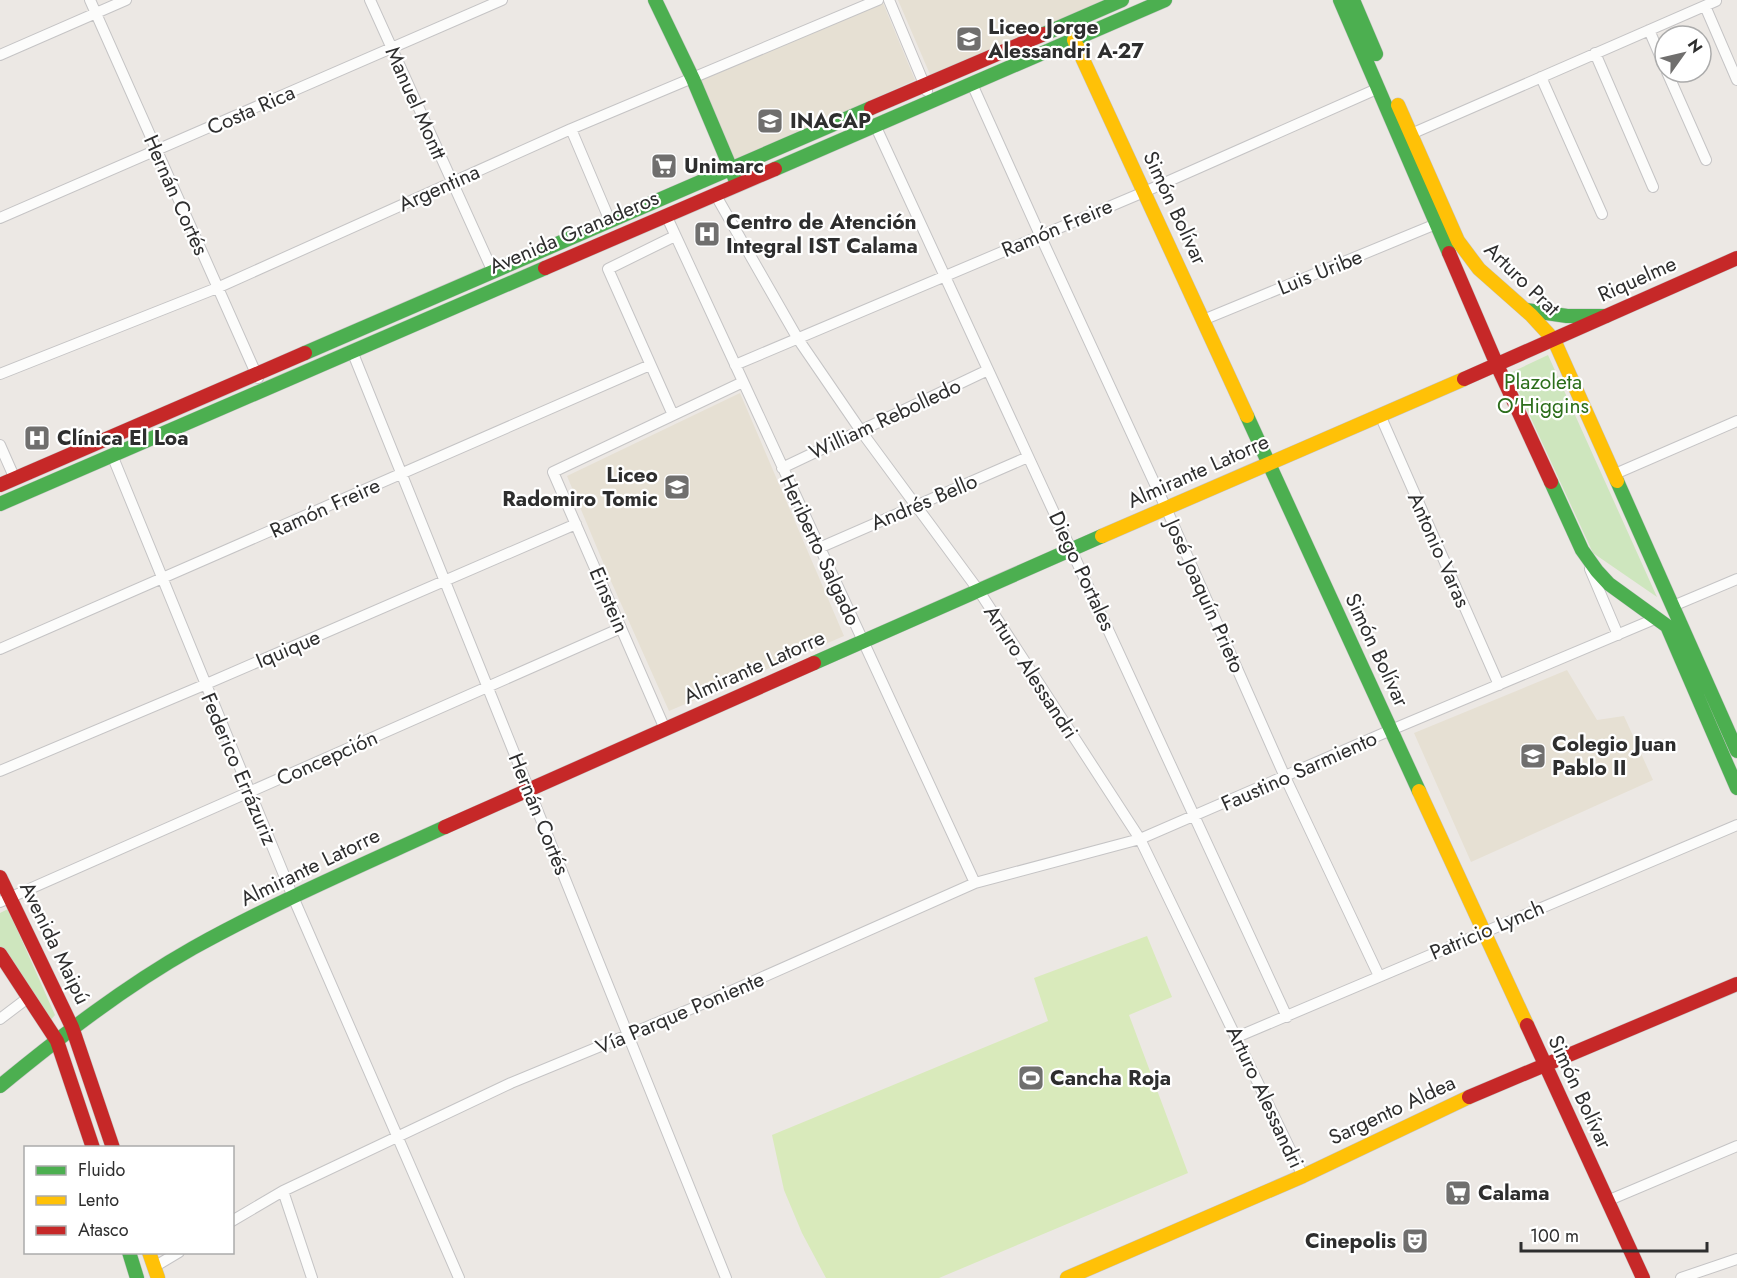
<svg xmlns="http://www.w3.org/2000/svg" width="1737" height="1278" viewBox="0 0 1737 1278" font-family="Jost,sans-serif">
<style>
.education{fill:#e6e0d3}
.green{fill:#cee6be}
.pitch{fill:#d9eabb}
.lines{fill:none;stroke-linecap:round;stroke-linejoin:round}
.street-casing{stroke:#c5c4c5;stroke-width:12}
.fast-casing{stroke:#c5c4c5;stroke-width:15}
.slow-casing{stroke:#c5c4c5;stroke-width:15}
.jam-casing{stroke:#c5c4c5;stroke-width:15}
.street{stroke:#fcfcfb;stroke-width:10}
.fast{stroke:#4caf50;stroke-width:14}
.slow{stroke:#ffc107;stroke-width:14}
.jam{stroke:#c62828;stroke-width:14}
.labels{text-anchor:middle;stroke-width:4.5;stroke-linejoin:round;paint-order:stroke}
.poi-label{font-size:21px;font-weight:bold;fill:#2e2e2e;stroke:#fff;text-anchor:start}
.street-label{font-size:21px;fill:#2e2e2e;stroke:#fff}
.park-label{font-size:21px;fill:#2c6e1b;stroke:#fff}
</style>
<rect width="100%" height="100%" fill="#ece8e4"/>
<!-- education -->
<path class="education" d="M 898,0 L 1112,0 L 932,79 Z
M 883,3 L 915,80 L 734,162 L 698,80 Z
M 740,393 L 844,636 L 669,711 L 610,579 L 567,476 Z
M 1567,670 L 1597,720 L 1624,716 L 1653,780 L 1471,862 L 1414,733 Z"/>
<!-- green -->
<path class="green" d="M 1548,355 L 1657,597 L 1593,553 L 1510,373 Z
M 8,909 L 55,1015 L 49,1022 L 0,947 L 0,913 Z"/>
<!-- pitch -->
<path class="pitch" d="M 1147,936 L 1172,997 L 1129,1015 L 1188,1173 L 939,1278 L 826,1278 L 802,1233 L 784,1190 L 772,1135 L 1048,1021 L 1034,978 Z"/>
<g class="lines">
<defs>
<path id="street" d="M 90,0 L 258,378
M 370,0 L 493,272
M 889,0 L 927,91
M 1705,6 L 1737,80
M 1649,30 L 1665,67
M 1595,53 L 1653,187
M 0,55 L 126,0
M 1667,72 L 1706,160
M 1541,77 L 1602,214
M 972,84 L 1040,235 L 1166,508 L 1285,777 L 1379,976
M 875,125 L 1287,1017
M 571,129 L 610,221
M 1411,134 L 1716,1
M 715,194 L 798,339 L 861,431 L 979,591 L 1140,839 L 1303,1176
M 666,215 L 975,883
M 0,218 L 502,0
M 1203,320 L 1436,224
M 352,351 L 726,1278
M 735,365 L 1144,192 L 1379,88
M 0,374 L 217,288 L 571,129 L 878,0
M 673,415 L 608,269 L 675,236
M 1380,415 L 1499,685
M 0,445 L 15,479
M 112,455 L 293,897 L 459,1278
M 782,468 L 988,370
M 1615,474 L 1737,421
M 819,548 L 1028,457
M 1590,569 L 1618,635
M 1673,606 L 1737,579
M 0,649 L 650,365
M 665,729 L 553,472 L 743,382
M 0,771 L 204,685 L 576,524
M 0,902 L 621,628
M 0,1019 L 29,997
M 1237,1037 L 1737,825
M 283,1191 L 312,1278
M 1607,1201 L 1737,1146
M 232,1221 L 283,1191 L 511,1083 L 693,1008 L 975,883 L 1140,839 L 1391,730 L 1657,618
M 154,1267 L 179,1252
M 1681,1278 L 1737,1259"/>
<path id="fast" d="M 655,0 L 693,79 L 736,181
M 1340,0 L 1449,253
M 1353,0 L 1376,54
M 1044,34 L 1122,0
M 775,169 L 1165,0
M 1526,310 L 1567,316 L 1606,316
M 305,353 L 871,108
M 1247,416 L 1419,791
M 1617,481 L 1737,751
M 1551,482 L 1582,550 L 1597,571 L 1609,584 L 1667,626 L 1737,788
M 0,504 L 545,268
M 814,663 L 1102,536
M 0,1086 C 61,1036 124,987 193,948 C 274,903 360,866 445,827
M 129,1252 L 137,1278"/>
<path id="slow" d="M 1074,40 L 1247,416
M 1398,105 L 1458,241 L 1479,269 L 1531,315 L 1554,340 L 1617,481
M 1102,536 L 1464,379
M 1419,791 L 1527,1025
M 149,1252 L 158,1278
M 1067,1278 L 1303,1176 L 1469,1097"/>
<path id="jam" d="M 871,108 L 1044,34
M 1449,253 L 1497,365 L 1551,482
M 545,268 L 775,169
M 1464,379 L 1737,258
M 0,485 L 305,353
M 445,827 L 814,663
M 0,877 L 72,1027 L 113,1148
M 0,954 L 57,1041 L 93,1148
M 1527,1025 L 1643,1278
M 1469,1097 L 1737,984"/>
</defs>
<!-- street casing -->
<use href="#street" class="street-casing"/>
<!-- fast casing -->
<use href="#fast" class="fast-casing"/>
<!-- slow casing -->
<use href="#slow" class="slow-casing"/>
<!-- jam casing -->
<use href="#jam" class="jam-casing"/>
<!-- street -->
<use href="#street" class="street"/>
<!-- fast -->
<use href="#fast" class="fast"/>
<!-- slow -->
<use href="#slow" class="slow"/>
<!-- jam -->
<use href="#jam" class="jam"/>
</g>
<!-- icons -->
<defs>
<symbol id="school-square" viewBox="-11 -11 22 22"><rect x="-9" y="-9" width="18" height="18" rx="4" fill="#706f6e" stroke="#fff"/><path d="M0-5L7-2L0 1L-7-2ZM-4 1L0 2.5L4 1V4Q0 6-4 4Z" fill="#fff"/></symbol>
<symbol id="university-square" viewBox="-11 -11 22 22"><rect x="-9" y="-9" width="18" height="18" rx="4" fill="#706f6e" stroke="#fff"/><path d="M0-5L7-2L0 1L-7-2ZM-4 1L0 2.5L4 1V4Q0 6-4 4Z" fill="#fff"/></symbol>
<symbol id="supermarket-square" viewBox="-11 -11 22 22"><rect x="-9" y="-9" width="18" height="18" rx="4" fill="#706f6e" stroke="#fff"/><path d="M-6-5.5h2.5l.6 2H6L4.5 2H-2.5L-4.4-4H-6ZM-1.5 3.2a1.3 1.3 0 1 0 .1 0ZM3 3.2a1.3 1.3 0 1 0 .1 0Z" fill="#fff"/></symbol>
<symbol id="hospital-square" viewBox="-11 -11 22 22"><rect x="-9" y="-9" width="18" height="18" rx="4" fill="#706f6e" stroke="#fff"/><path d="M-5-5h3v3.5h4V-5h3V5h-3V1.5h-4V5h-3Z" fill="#fff"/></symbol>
<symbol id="stadium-square" viewBox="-11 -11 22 22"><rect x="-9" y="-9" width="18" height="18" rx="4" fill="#706f6e" stroke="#fff"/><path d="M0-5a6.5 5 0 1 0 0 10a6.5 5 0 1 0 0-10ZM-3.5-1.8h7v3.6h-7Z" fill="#fff"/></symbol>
<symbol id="theatre-square" viewBox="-11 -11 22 22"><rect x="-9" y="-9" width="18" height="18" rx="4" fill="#706f6e" stroke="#fff"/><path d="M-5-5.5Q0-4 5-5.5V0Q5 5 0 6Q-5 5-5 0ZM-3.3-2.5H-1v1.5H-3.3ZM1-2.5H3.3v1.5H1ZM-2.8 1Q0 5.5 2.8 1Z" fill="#fff"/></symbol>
</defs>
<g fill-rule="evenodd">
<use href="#school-square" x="954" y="24" width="30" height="30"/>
<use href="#university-square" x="755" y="106" width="30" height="30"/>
<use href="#supermarket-square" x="649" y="151" width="30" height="30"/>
<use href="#hospital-square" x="692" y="219" width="30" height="30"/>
<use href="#hospital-square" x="22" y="423" width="30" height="30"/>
<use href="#school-square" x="662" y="472" width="30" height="30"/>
<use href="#school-square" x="1518" y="741" width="30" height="30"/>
<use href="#stadium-square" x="1016" y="1063" width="30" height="30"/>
<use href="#supermarket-square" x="1443" y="1178" width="30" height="30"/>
<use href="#theatre-square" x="1400" y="1226" width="30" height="30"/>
</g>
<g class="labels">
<!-- poi labels -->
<g class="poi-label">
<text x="988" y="34">Liceo Jorge<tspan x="988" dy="24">Alessandri A-27</tspan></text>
<text x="790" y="128">INACAP</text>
<text x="684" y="173">Unimarc</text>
<text x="726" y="229">Centro de Atención<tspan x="726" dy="24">Integral IST Calama</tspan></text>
<text x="57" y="445">Clínica El Loa</text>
<text x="658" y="482" text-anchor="end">Liceo<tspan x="658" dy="24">Radomiro Tomic</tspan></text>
<text x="1552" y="751">Colegio Juan<tspan x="1552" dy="24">Pablo II</tspan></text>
<text x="1050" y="1085">Cancha Roja</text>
<text x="1478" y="1200">Calama</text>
<text x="1396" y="1248" text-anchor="end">Cinepolis</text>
</g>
<!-- street labels -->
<g class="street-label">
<text transform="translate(416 103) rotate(66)" y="7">Manuel Montt</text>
<text transform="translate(251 110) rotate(-24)" y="7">Costa Rica</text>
<text transform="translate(439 188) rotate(-24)" y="7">Argentina</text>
<text transform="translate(176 195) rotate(66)" y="7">Hernán Cortés</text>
<text transform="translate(1175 208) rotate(65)" y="7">Simón Bolívar</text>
<text transform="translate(1057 228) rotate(-23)" y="7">Ramón Freire</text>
<text transform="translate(574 232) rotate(-23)" y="7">Avenida Granaderos</text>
<text transform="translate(1320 272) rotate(-22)" y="7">Luis Uribe</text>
<text transform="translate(1522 279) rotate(44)" y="7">Arturo Prat</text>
<text transform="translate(1637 279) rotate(-24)" y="7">Riquelme</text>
<text transform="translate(885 419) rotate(-25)" y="7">William Rebolledo</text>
<text transform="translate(1198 471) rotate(-24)" y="7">Almirante Latorre</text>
<text transform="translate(924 502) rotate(-23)" y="7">Andrés Bello</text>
<text transform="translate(325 508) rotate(-24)" y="7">Ramón Freire</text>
<text transform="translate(820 550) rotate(65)" y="7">Heriberto Salgado</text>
<text transform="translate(1439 550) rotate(66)" y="7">Antonio Varas</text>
<text transform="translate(1082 571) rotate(65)" y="7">Diego Portales</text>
<text transform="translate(1205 596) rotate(66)" y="7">José Joaquín Prieto</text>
<text transform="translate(609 600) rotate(67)" y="7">Einstein</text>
<text transform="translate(288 649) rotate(-23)" y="7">Iquique</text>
<text transform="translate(1377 650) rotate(65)" y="7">Simón Bolívar</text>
<text transform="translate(754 667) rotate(-24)" y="7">Almirante Latorre</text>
<text transform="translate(1031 672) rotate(57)" y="7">Arturo Alessandri</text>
<text transform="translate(327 758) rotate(-24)" y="7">Concepción</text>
<text transform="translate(239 769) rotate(67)" y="7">Federico Errázuriz</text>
<text transform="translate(1299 771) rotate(-24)" y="7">Faustino Sarmiento</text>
<text transform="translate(539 814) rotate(68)" y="7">Hernán Cortés</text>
<text transform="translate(310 867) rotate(-26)" y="7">Almirante Latorre</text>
<text transform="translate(1487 930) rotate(-23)" y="7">Patricio Lynch</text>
<text transform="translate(55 943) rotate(64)" y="7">Avenida Maipú</text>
<text transform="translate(680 1013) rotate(-23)" y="7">Vía Parque Poniente</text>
<text transform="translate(1580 1092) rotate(65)" y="7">Simón Bolívar</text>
<text transform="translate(1265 1097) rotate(65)" y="7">Arturo Alessandri</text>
<text transform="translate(1392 1110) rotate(-25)" y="7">Sargento Aldea</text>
</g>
<!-- park labels -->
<g class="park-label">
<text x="1543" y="389">Plazoleta<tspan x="1543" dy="24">O'Higgins</tspan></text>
</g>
</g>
<!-- legend -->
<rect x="24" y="1146" width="210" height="108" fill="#ffffff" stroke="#ababab" stroke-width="1.5"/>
<rect x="36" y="1166" width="30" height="9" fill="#4caf50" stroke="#ababab" stroke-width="1.5"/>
<text x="78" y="1176" font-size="18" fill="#2e2e2e">Fluido</text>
<rect x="36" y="1196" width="30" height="9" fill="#ffc107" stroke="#ababab" stroke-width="1.5"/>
<text x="78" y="1206" font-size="18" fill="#2e2e2e">Lento</text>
<rect x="36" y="1226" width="30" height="9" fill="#c62828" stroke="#ababab" stroke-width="1.5"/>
<text x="78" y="1236" font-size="18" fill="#2e2e2e">Atasco</text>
<!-- north arrow -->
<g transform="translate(1683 54) rotate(56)"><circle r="28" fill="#ffffff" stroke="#ababab" stroke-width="1.5"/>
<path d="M0-4.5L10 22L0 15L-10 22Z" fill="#706f6e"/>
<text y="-9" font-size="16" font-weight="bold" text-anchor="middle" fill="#2e2e2e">N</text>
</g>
<!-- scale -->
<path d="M1521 1242v9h186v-9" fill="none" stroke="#2e2e2e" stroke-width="3"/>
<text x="1530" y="1242" font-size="18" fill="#2e2e2e" stroke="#ffffff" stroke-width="4.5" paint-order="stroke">100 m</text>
</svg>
